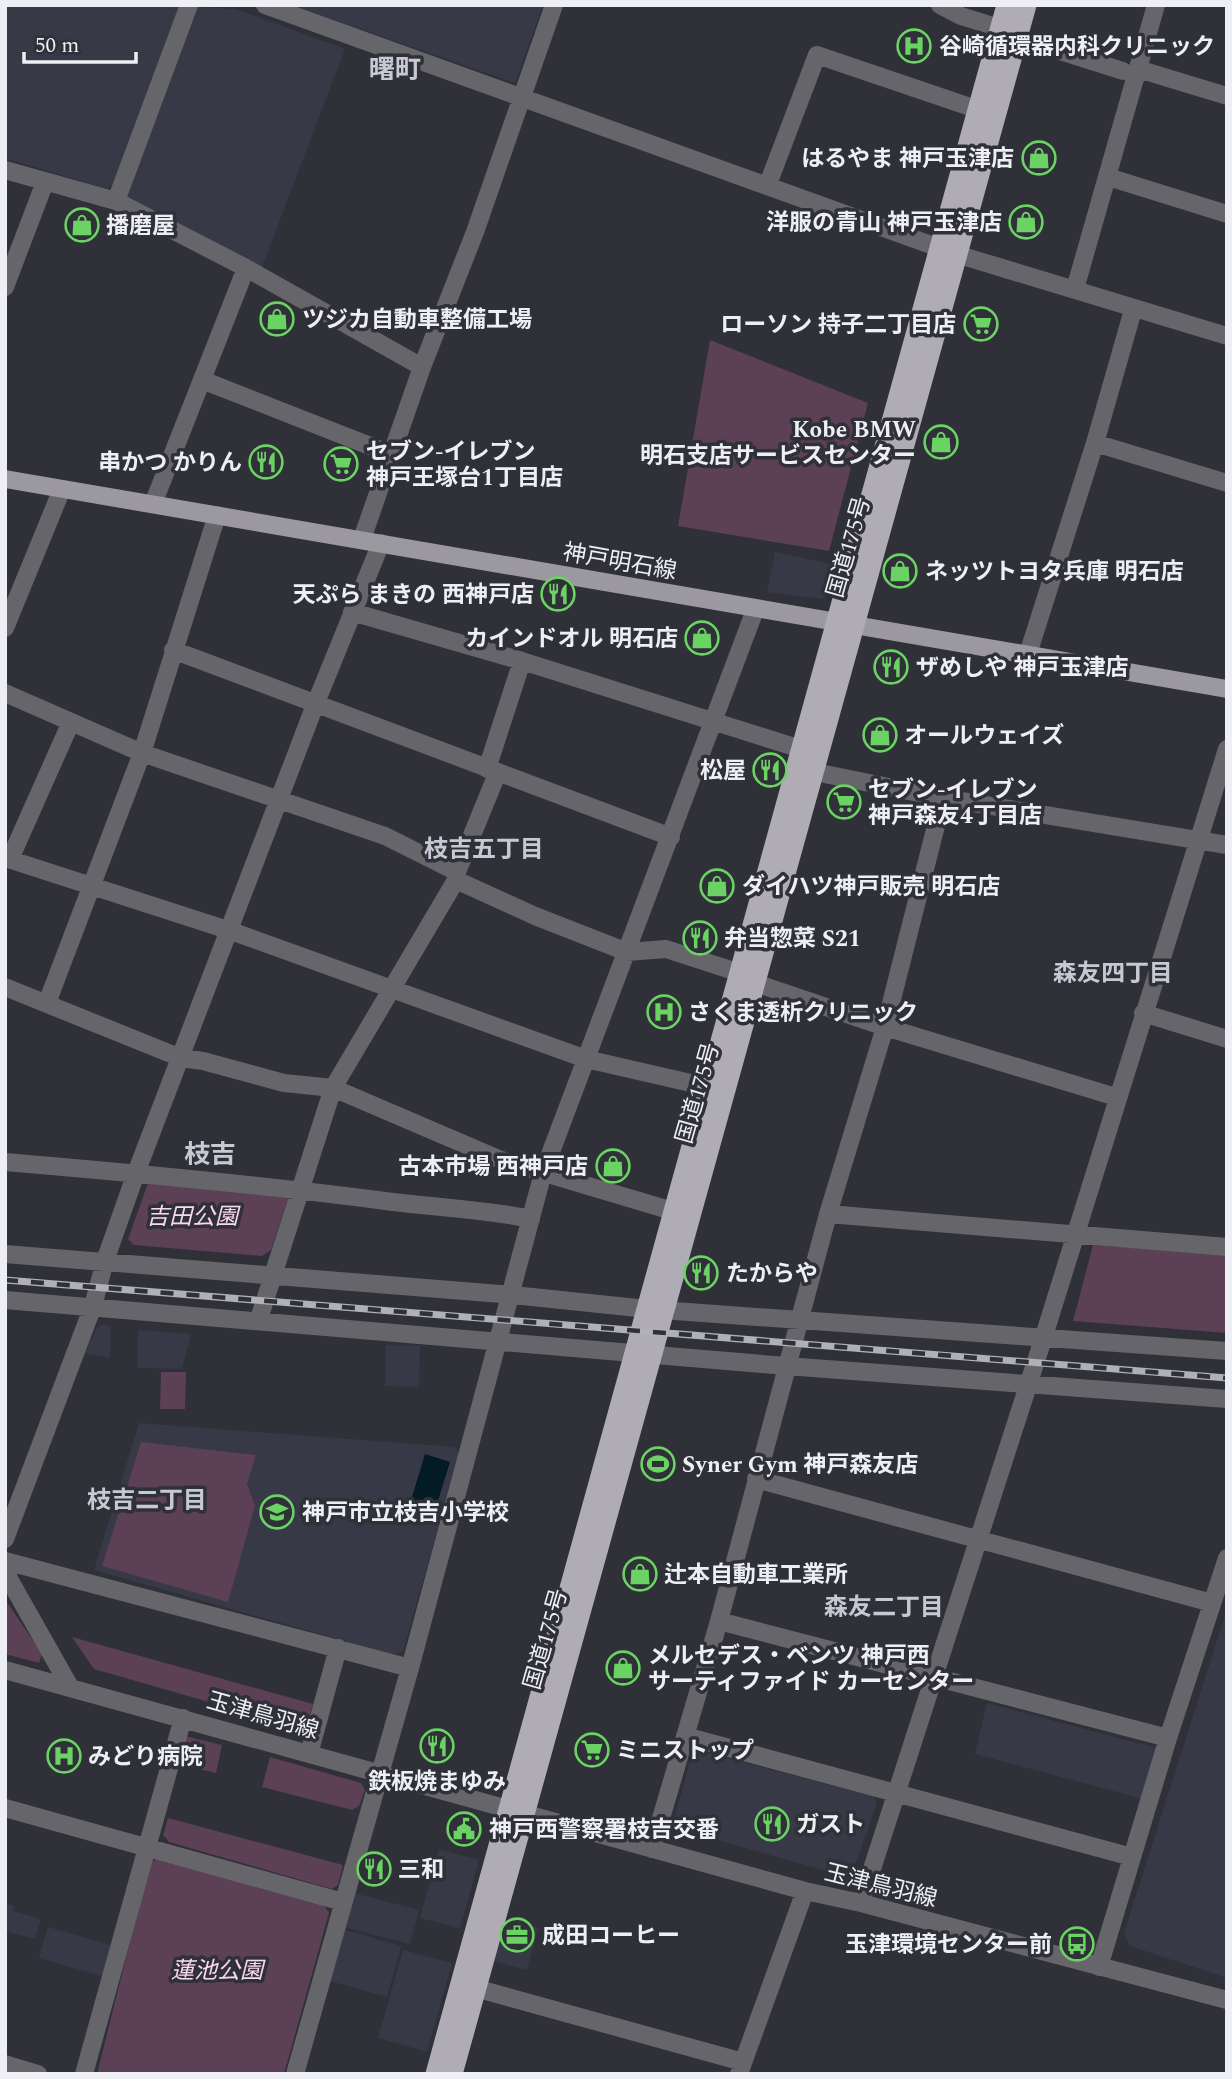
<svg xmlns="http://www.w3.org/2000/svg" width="1232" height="2079" viewBox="0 0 1232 2079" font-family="Spectral,'Noto Sans JP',serif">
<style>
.built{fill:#373947}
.green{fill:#5b4056}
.water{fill:#021b24}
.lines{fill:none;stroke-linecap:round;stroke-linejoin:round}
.minor{stroke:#666569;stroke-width:18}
.major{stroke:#9c98a0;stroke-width:18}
.highway{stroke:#b0acb6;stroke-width:21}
.rail-casing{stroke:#b0b1b7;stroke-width:7}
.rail{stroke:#2f3038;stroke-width:4.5;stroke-dasharray:13;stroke-linecap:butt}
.labels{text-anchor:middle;stroke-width:7;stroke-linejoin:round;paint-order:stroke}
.poi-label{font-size:23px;font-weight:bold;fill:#eeeff4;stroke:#2f3038;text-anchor:start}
.street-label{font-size:23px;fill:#eeeff4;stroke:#2f3038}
.park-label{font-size:23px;font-style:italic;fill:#fad7f3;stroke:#2f3038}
.neighbourhood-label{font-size:24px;font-weight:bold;fill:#c6c8d2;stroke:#2f3038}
.quarter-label{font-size:26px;font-weight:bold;fill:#c6c8d2;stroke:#2f3038}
</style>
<rect width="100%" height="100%" fill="#2f3038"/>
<!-- built -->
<path class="built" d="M 5,5 L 180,5 L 116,183 L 107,189 L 5,158 Z
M 291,5 L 543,5 L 515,83 Z
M 198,7 L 236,9 L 345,49 L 262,267 L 126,198 Z
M 775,552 L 840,566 L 833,589 L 823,599 L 767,592 Z
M 103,1325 L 111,1326 L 110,1358 L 85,1353 L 97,1328 Z
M 138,1330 L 191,1334 L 182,1369 L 137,1368 Z
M 386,1345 L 420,1346 L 419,1387 L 385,1386 Z
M 139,1423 L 455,1447 L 459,1454 L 403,1651 L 394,1655 L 94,1570 Z
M 1227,1609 L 1227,1978 L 1130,1946 L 1124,1933 Z
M 987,1703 L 1164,1750 L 1147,1800 L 975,1754 Z
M 699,1751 L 873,1796 L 877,1802 L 851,1878 L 672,1827 L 692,1754 Z
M 439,1849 L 479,1860 L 460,1928 L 420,1918 Z
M 354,1893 L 419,1910 L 410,1944 L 344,1927 Z
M 5,1904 L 14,1906 L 13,1911 L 41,1919 L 35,1939 L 5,1931 Z
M 505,1920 L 538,1928 L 527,1970 L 494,1961 Z
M 48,1927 L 111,1945 L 102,1976 L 39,1958 Z
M 345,1930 L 401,1946 L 387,1997 L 330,1981 Z
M 403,1950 L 452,1963 L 427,2052 L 378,2038 Z"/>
<!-- green -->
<path class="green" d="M 710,340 L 868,403 L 829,551 L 678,526 Z
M 148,1183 L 288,1198 L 271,1250 L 262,1256 L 134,1245 L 128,1239 Z
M 1093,1245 L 1227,1254 L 1227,1333 L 1073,1321 Z
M 161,1372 L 186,1372 L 185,1409 L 160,1409 Z
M 141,1442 L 256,1455 L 247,1484 L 255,1506 L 228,1602 L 102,1566 Z
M 5,1599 L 42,1654 L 39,1663 L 5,1654 Z
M 72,1637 L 313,1704 L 306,1730 L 94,1669 Z
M 185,1736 L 222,1745 L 216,1773 L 178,1764 Z
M 270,1757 L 361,1783 L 365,1790 L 359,1806 L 352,1810 L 262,1787 Z
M 168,1818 L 343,1865 L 338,1885 L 332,1889 L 169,1842 L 163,1835 Z
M 162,1857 L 323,1903 L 329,1913 L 284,2074 L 97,2074 L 150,1862 Z"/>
<!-- water -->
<path class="water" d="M 425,1454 L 450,1462 L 433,1517 L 408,1510 Z"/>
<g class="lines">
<!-- minor -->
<path class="minor" d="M 265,5 L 956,254 L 1227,336
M 940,5 L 961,16 L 1012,32
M 1025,40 L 1123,71
M 1138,69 L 1227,96
M 5,170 L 116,201 L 246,268 L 422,367
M 1108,177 L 1227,214
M 768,184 L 817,55 L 988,113
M 116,201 L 189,5
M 5,287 L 45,182
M 1075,289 L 1156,5
M 202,380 L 393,455
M 1095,443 L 1227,483
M 153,504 L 246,268
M 362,539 L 422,367 L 475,232 L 554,5
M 352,612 L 522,661 L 801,749
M 5,628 L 62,489
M 173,650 L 671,837
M 1028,654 L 1095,443 L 1133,310
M 5,693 L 142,753 L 385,836 L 457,872 L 456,880 L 535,916 L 627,952 L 666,949 L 740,973 L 755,983 L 885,1027 L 1116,1097
M 487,769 L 522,661
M 800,769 L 943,798 L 1227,845
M 5,858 L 231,931 L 586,1059 L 708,1087
M 10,859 L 71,722
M 457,872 L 497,774
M 5,987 L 181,1058 L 203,1061 L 284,1083 L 333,1088 L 501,1160 L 686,1215
M 47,1003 L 142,753 L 217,515
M 1143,1013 L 1227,1039
M 5,1162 C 135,1173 264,1185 393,1202 C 441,1208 483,1209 531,1219
M 828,1214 L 1227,1247
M 5,1254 L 513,1295 L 647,1309 L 1227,1351
M 5,1300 L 786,1366 L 1227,1399
M 259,1319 L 333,1088 L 456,880
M 756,1479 L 1212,1603
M 5,1539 L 93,1306 L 105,1261 L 136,1173 L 315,705 L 381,543
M 5,1561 L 410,1668
M 5,1572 L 70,1687
M 719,1621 L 1168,1738
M 5,1670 L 805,1891 L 861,1903 L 1227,2000
M 685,1736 L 1132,1857
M 309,1754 L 338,1648
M 5,1808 L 343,1902
M 652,1849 L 719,1621 L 828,1214 L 885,1027 L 943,798
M 861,1903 L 1044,1336 L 1227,749
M 1099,1967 L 1168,1738 L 1227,1558
M 464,1985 L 743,2062
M 5,2064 L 38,2074
M 84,2074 L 183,1718
M 295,2074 L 410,1668 L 543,1173 L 755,610
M 739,2074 L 805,1891"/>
<!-- major -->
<path class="major" d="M 5,479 L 1227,689"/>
<!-- highway -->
<path class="highway" d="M 436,2074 L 1007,5
M 452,2074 L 1026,5"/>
<defs>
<path id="rail" d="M 5,1280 L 1227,1378"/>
</defs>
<!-- rail casing -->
<use href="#rail" class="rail-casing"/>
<!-- rail -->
<use href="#rail" class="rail"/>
</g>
<!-- icons -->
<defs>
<symbol id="hospital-ring" viewBox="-11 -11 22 22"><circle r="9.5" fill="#2f3038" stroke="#6ad363" stroke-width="1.5"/><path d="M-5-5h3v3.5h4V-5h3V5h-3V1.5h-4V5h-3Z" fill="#6ad363"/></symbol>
<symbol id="shop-ring" viewBox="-11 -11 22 22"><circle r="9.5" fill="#2f3038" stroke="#6ad363" stroke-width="1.5"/><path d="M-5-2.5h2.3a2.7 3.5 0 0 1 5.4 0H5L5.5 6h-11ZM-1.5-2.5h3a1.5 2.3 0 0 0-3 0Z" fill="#6ad363"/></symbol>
<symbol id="supermarket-ring" viewBox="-11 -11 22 22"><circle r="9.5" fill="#2f3038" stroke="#6ad363" stroke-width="1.5"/><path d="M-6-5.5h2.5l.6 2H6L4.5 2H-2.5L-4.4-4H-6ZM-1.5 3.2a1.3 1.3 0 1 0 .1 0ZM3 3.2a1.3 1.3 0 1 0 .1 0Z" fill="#6ad363"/></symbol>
<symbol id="restaurant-ring" viewBox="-11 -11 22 22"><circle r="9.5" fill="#2f3038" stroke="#6ad363" stroke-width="1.5"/><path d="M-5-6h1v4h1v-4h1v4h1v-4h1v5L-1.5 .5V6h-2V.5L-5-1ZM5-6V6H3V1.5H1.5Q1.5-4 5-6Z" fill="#6ad363"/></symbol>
<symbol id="stadium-ring" viewBox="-11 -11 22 22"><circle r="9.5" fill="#2f3038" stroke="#6ad363" stroke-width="1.5"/><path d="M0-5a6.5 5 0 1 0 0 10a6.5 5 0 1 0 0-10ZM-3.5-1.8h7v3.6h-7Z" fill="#6ad363"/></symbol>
<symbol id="school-ring" viewBox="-11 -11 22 22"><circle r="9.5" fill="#2f3038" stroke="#6ad363" stroke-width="1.5"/><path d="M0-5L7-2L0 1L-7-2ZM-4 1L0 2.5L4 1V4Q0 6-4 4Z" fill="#6ad363"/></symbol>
<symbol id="civic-ring" viewBox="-11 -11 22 22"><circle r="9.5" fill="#2f3038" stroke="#6ad363" stroke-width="1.5"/><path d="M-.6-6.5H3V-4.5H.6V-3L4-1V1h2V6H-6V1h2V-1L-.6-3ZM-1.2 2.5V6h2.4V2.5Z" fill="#6ad363"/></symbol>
<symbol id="office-ring" viewBox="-11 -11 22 22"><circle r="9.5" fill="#2f3038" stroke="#6ad363" stroke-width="1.5"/><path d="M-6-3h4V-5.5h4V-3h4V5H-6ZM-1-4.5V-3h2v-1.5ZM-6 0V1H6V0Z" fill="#6ad363"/></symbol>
<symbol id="bus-ring" viewBox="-11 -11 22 22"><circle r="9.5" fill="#2f3038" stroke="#6ad363" stroke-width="1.5"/><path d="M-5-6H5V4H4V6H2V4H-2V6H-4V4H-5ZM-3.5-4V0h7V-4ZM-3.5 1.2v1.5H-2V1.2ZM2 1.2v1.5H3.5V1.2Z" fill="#6ad363"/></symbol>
</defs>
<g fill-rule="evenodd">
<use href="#hospital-ring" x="895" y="27" width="38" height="38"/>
<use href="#shop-ring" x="1020" y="139" width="38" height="38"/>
<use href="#shop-ring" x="1007" y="203" width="38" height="38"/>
<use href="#shop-ring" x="63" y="206" width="38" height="38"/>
<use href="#shop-ring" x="258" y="300" width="38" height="38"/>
<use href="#supermarket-ring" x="962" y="305" width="38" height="38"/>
<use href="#shop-ring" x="922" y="423" width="38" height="38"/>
<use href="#restaurant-ring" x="247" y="443" width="38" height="38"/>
<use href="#supermarket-ring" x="322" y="445" width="38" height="38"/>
<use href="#shop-ring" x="881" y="552" width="38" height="38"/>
<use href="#restaurant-ring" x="539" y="575" width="38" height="38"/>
<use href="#shop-ring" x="683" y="619" width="38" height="38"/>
<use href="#restaurant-ring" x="872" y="648" width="38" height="38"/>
<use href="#shop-ring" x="861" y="716" width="38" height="38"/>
<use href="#restaurant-ring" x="751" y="751" width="38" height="38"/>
<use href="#supermarket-ring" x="825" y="783" width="38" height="38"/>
<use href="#shop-ring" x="698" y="867" width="38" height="38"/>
<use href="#restaurant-ring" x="681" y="919" width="38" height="38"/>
<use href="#hospital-ring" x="645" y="993" width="38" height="38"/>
<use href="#shop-ring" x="594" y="1147" width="38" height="38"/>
<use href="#restaurant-ring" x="682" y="1254" width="38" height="38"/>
<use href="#stadium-ring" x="639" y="1445" width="38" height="38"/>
<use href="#school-ring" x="258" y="1493" width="38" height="38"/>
<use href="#shop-ring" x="621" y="1555" width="38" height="38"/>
<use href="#shop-ring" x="604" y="1649" width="38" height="38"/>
<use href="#restaurant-ring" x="418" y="1727" width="38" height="38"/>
<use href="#supermarket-ring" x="573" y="1731" width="38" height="38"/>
<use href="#hospital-ring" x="45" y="1737" width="38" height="38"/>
<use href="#restaurant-ring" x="753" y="1805" width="38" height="38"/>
<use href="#civic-ring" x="445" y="1810" width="38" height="38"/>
<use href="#restaurant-ring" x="355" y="1850" width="38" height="38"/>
<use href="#office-ring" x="498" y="1916" width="38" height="38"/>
<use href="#bus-ring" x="1058" y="1925" width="38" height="38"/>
</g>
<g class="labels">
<!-- poi labels -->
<g class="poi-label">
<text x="939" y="54">谷崎循環器内科クリニック</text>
<text x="1014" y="166" text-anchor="end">はるやま 神戸玉津店</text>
<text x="1002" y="230" text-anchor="end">洋服の青山 神戸玉津店</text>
<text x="106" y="233">播磨屋</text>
<text x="302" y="327">ツジカ自動車整備工場</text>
<text x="956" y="332" text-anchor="end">ローソン 持子二丁目店</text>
<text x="916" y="437" text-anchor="end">Kobe BMW<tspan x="916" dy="26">明石支店サービスセンター</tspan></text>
<text x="366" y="459">セブン-イレブン<tspan x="366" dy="26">神戸王塚台1丁目店</tspan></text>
<text x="242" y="470" text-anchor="end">串かつ かりん</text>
<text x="925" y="579">ネッツトヨタ兵庫 明石店</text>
<text x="534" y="602" text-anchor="end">天ぷら まきの 西神戸店</text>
<text x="678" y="646" text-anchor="end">カインドオル 明石店</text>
<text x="916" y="675">ザめしや 神戸玉津店</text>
<text x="904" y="743">オールウェイズ</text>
<text x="746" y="778" text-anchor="end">松屋</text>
<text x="868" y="797">セブン-イレブン<tspan x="868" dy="26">神戸森友4丁目店</tspan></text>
<text x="742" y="894">ダイハツ神戸販売 明石店</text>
<text x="724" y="946">弁当惣菜 S21</text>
<text x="688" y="1020">さくま透析クリニック</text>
<text x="588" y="1174" text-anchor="end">古本市場 西神戸店</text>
<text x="726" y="1281">たからや</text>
<text x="682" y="1472">Syner Gym 神戸森友店</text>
<text x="302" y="1520">神戸市立枝吉小学校</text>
<text x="664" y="1582">辻本自動車工業所</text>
<text x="648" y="1663">メルセデス・ベンツ 神戸西<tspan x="648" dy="26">サーティファイド カーセンター</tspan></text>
<text x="616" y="1758">ミニストップ</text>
<text x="88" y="1764">みどり病院</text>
<text x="437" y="1789" text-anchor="middle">鉄板焼まゆみ</text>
<text x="796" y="1832">ガスト</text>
<text x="489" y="1837">神戸西警察署枝吉交番</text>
<text x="398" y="1877">三和</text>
<text x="542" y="1943">成田コーヒー</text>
<text x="1052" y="1952" text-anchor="end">玉津環境センター前</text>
</g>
<!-- street labels -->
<g class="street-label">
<text transform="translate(848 547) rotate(-74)" y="8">国道175号</text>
<text transform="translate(620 561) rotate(10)" y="8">神戸明石線</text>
<text transform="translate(697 1093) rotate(-74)" y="8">国道175号</text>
<text transform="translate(545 1639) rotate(-74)" y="8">国道175号</text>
<text transform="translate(263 1715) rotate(16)" y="8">玉津鳥羽線</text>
<text transform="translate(881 1885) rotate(14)" y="8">玉津鳥羽線</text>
</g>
<!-- park labels -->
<g class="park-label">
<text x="192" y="1224">吉田公園</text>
<text x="217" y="1978">蓮池公園</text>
</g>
<!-- neighbourhood labels -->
<g class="neighbourhood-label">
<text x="484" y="857">枝吉五丁目</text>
<text x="1113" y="981">森友四丁目</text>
<text x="147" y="1508">枝吉二丁目</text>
<text x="884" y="1615">森友二丁目</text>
</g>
<!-- quarter labels -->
<g class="quarter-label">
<text x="395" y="78">曙町</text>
<text x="210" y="1163">枝吉</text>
</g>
</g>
<!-- border -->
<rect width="1232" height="2079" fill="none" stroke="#eeeff4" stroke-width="14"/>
<!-- scale -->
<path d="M24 52v10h112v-10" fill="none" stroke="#eeeff4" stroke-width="3.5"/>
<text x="35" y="52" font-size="21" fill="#eeeff4" stroke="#2f3038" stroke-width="5" paint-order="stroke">50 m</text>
</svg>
